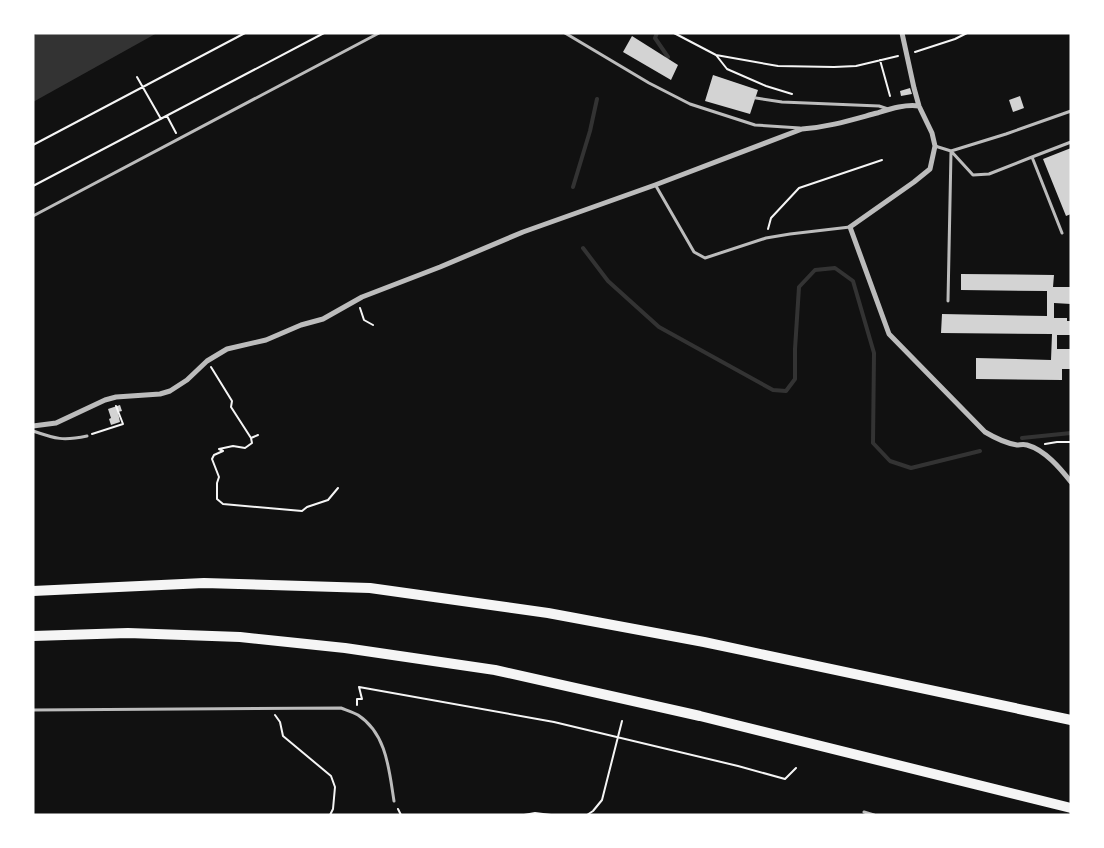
<svg xmlns="http://www.w3.org/2000/svg" width="1104" height="848" viewBox="0 0 1104 848" font-family="Manrope,sans-serif">
<style>
.water{fill:#333}
.lines{fill:none;stroke-linecap:round;stroke-linejoin:round}
.stream{stroke:#333;stroke-width:4}
.building{fill:#d3d3d3}
.path{stroke:#f5f5f5;stroke-width:2}
.service{stroke:#bcbcbc;stroke-width:3}
.minor{stroke:#bcbcbc;stroke-width:5}
.motorway{stroke:#f5f5f5;stroke-width:10}
</style>
<rect width="100%" height="100%" fill="#111"/>
<!-- water -->
<path class="water" d="M 38,33 L 157,33 L 33,102 L 33,36 Z"/>
<g class="lines">
<!-- stream -->
<path class="stream" d="M 657,33 L 655,38 L 668,57
M 573,187 L 590,131 L 597,99
M 583,248 L 608,281 L 659,327 L 773,390 L 786,391 L 795,379 L 795,349 L 799,287 L 815,270 L 835,268 L 853,281 L 874,353 L 873,443 L 890,461 L 911,468 L 980,451
M 1022,438 L 1071,433"/>
</g>
<!-- building -->
<path class="building" d="M 632,36 L 678,65 L 671,80 L 623,52 Z
M 713,75 L 758,90 L 750,114 L 705,101 Z
M 910,88 L 912,94 L 901,96 L 900,91 Z
M 1020,96 L 1024,108 L 1013,112 L 1009,100 Z
M 1071,148 L 1071,214 L 1066,216 L 1043,159 Z
M 961,274 L 1054,275 L 1053,287 L 1071,287 L 1071,304 L 1054,303 L 1054,318 L 1067,318 L 1067,321 L 1071,321 L 1071,335 L 1057,335 L 1057,349 L 1071,349 L 1071,369 L 1062,369 L 1062,380 L 976,379 L 976,358 L 1051,360 L 1052,334 L 941,333 L 942,314 L 1047,316 L 1047,291 L 961,290 Z
M 120,405 L 122,411 L 118,412 L 120,422 L 111,425 L 109,419 L 111,418 L 108,409 Z"/>
<g class="lines">
<!-- path -->
<path class="path" d="M 674,33 L 716,55 L 778,66 L 834,67 L 856,66 L 898,56
M 915,52 L 955,39 L 967,33
M 716,55 L 727,69 L 766,86 L 792,94
M 880,60 L 890,96
M 137,77 L 161,119
M 167,116 L 176,133
M 33,145 L 245,33
M 33,186 L 324,33
M 768,229 L 771,218 L 799,188 L 882,160
M 360,308 L 364,320 L 373,325
M 211,367 L 232,401 L 231,407 L 251,438 L 258,435
M 92,434 L 123,424 L 116,406
M 251,438 L 252,443 L 245,448 L 233,446 L 219,449 L 223,451 L 214,455 L 212,459 L 219,477 L 217,483 L 217,499 L 223,504 L 302,511 L 307,507 L 328,500 L 338,488
M 1045,444 L 1057,442 L 1071,442
M 357,705 L 357,699 L 362,699 L 359,687 L 554,722 L 738,766 L 785,779 L 796,768
M 275,715 L 280,722 L 283,736 L 331,776 L 335,787 L 333,809 L 330,815
M 398,809 L 401,815
M 524,815 L 535,813 L 551,815
M 587,815 L 593,811 L 602,800 L 622,721"/>
<!-- service -->
<path class="service" d="M 565,33 L 649,83 L 690,104 L 755,125 L 800,128
M 756,98 L 782,102 L 879,106 L 888,109
M 935,146 L 951,151 L 1006,134 L 1071,111
M 951,151 L 973,175 L 989,174 L 1032,157 L 1062,233
M 1032,157 L 1071,142
M 656,186 L 694,252 L 705,258 L 766,238 L 790,234 L 850,227
M 33,216 L 379,33
M 948,301 L 951,152
M 33,431 C 56,439 63,441 87,436
M 33,710 L 341,708 C 346,710 353,712 358,715 C 387,734 389,770 394,801
M 864,812 L 874,815"/>
<!-- minor -->
<path class="minor" d="M 902,33 L 914,88 L 919,106 L 932,133 L 935,146 L 930,169 L 914,182 L 850,227 L 889,334 L 985,432 C 995,438 1005,443 1017,445 C 1020,445 1023,444 1027,445 C 1045,450 1060,468 1071,482
M 33,426 L 56,423 L 105,400 L 116,397 L 160,394 L 170,391 L 187,380 L 207,361 L 227,349 L 266,340 L 301,325 L 323,319 L 362,297 L 440,267 L 523,232 L 655,185 L 802,129 C 829,127 851,120 877,113 C 890,109 905,104 919,106"/>
<!-- motorway -->
<path class="motorway" d="M 33,591 L 204,583 L 370,588 L 548,613 L 704,642 L 1071,720
M 33,636 L 128,633 L 240,637 L 345,648 L 495,670 L 700,716 L 1071,808"/>
</g>
<!-- border -->
<rect width="1104" height="848" fill="none" stroke="#ffffff" stroke-width="69"/>
</svg>
